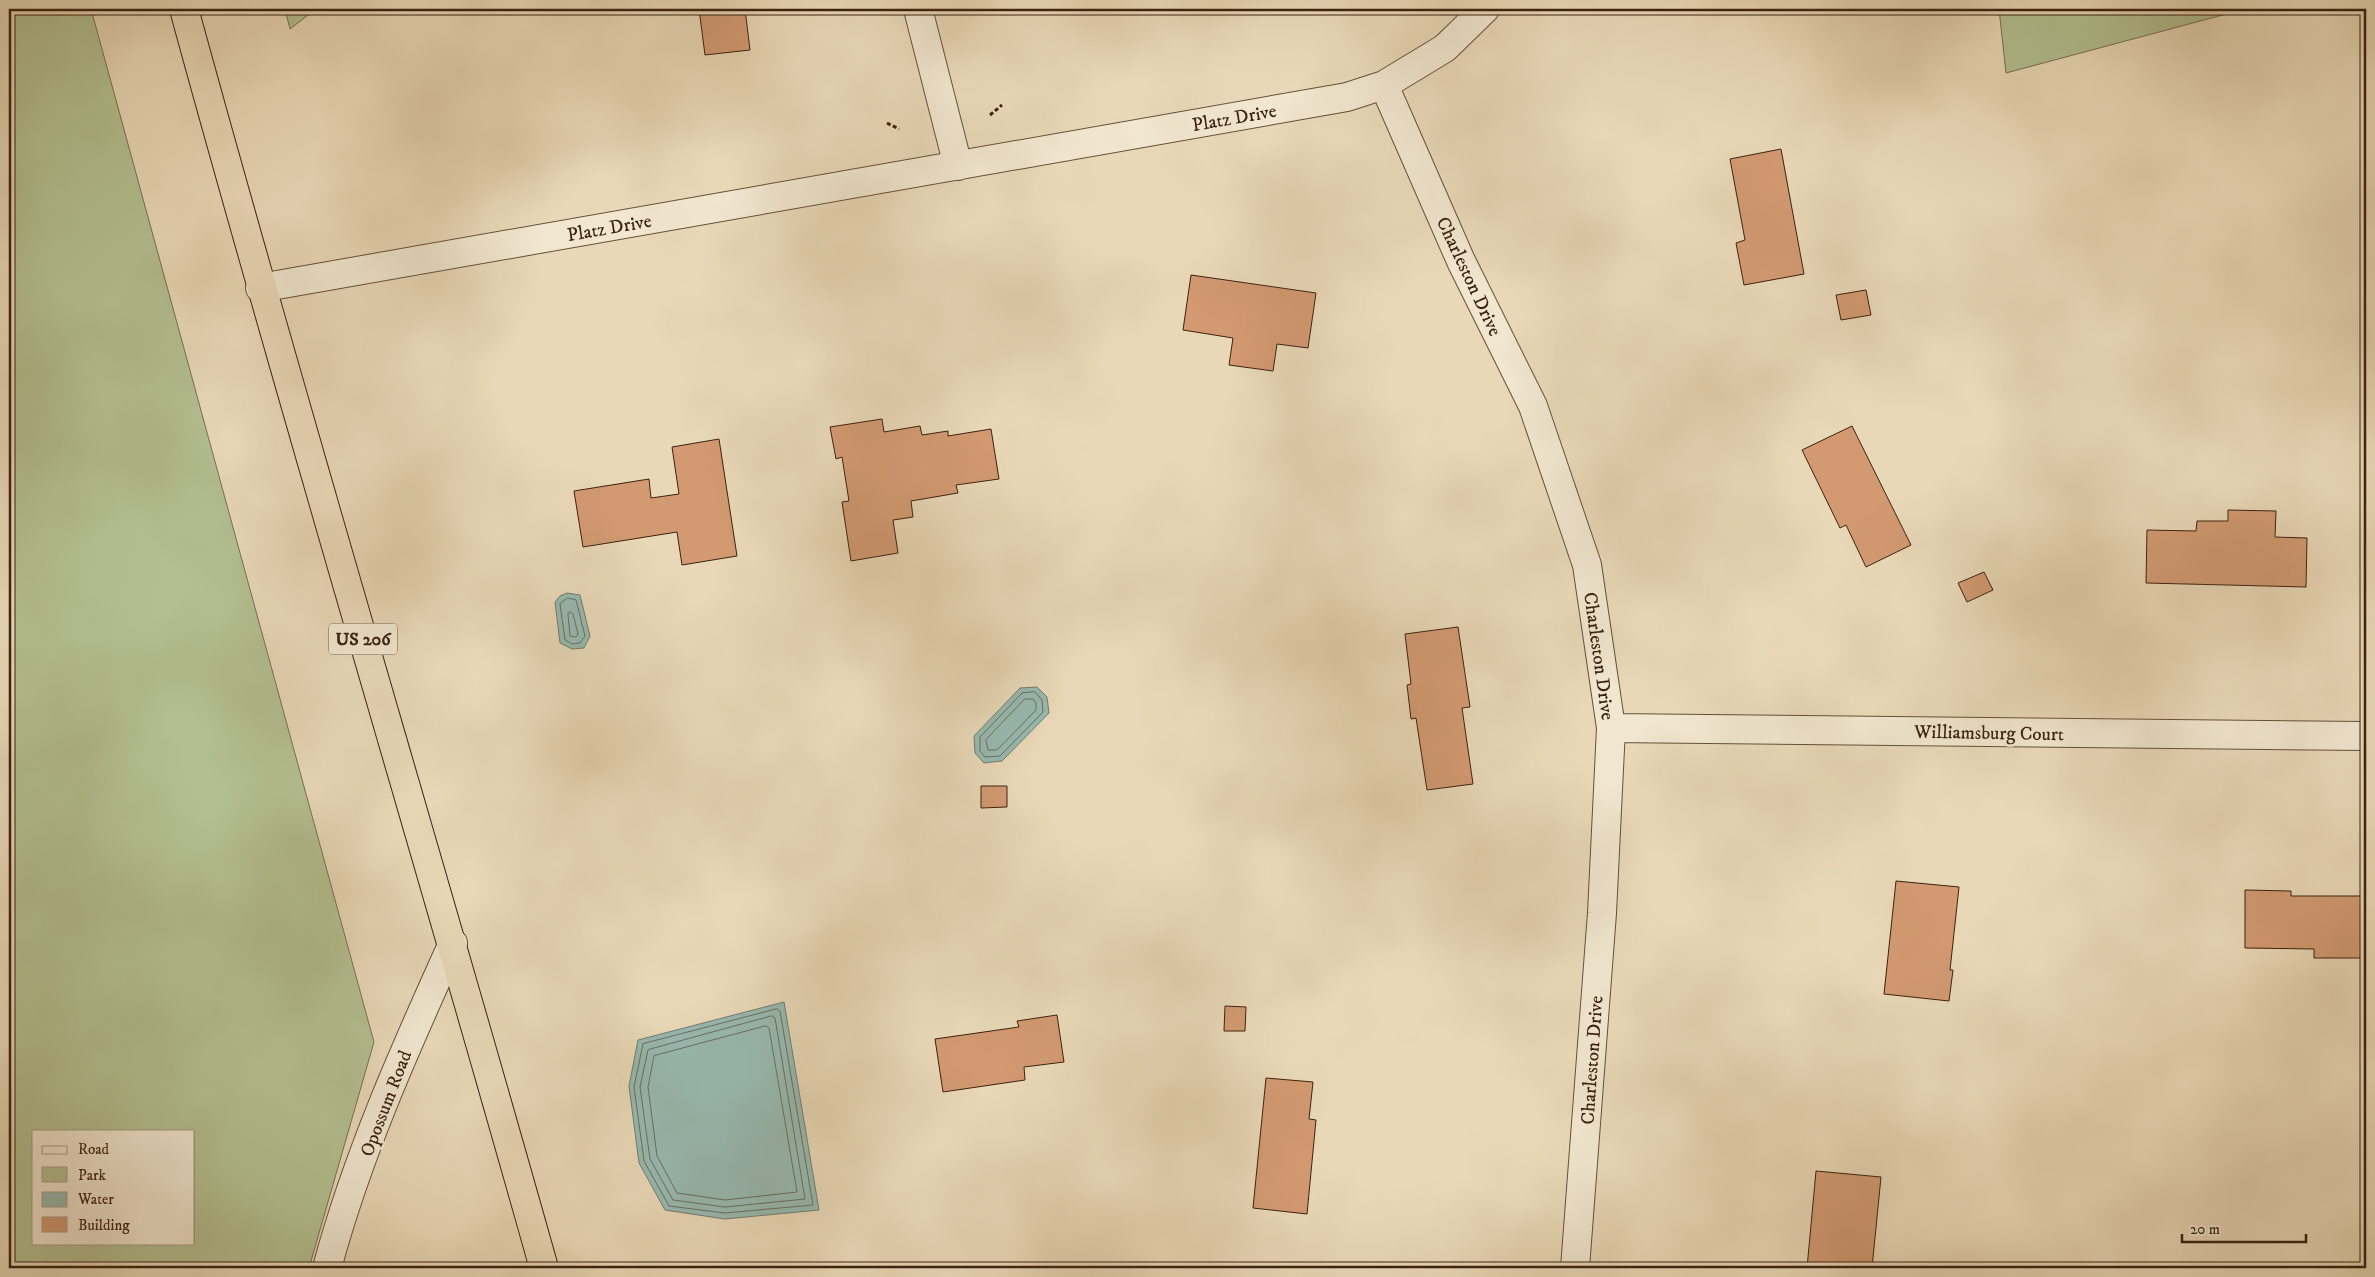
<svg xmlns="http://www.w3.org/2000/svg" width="2375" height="1277" viewBox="0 0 2375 1277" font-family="'IM FELL DW Pica',serif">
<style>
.green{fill:#b3bf91;stroke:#777051;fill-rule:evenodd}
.water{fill:#97b9b0;stroke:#727d70}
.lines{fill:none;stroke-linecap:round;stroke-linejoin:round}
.shore{stroke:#696e60;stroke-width:1}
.building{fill:#d39a72;stroke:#3b2211}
.minor-casing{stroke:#66503a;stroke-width:30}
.tertiary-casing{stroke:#66503a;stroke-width:30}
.trunk-casing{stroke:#3b2211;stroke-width:30}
.path{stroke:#3b2211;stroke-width:3;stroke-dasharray:4 2.5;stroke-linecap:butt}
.minor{stroke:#f1e6d0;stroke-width:28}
.tertiary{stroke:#f1e6d0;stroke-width:28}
.trunk{stroke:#e9d8b7;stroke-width:28}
.labels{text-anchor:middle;stroke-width:5;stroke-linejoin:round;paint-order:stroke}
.shield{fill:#f1e6d0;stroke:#725d4a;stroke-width:1}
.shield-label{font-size:18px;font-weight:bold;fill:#3b2211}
.street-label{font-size:19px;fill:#3b2211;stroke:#f1e6d0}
</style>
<rect width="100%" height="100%" fill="#e9d8b7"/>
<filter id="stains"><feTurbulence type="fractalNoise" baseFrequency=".004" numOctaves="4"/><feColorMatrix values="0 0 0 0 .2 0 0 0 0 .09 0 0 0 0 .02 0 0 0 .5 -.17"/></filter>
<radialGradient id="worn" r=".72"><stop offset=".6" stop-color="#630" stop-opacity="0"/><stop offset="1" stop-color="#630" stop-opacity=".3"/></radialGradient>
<!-- green -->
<path class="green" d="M 9,9 L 91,9 L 374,1042 L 309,1268 L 9,1268 ZM 34,1131 L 194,1131 L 194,1243 L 34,1243 Z
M 285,9 L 316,9 L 290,29 Z
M 1999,9 L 2245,9 L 2006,73 Z"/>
<!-- water -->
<path class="water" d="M 567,593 L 580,595 L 590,636 L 584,648 L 572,649 L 560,643 L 555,602 L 560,596 Z
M 1037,687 L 1047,697 L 1049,713 L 1002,761 L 984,763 L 975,753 L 974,736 L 1020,688 Z
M 784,1002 L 819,1210 L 725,1219 L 665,1210 L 639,1163 L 629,1086 L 638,1040 Z"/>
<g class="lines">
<!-- shore -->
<path class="shore" d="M 568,598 L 576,600 L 585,636 L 580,643 L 572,644 L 565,640 L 560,604 Z
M 570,612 L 573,614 L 578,634 L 576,637 L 570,636 L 568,614 Z
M 1035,692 L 1042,700 L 1043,712 L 1000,756 L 985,757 L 980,751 L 980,737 L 1022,693 Z
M 1025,699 L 1033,699 L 1036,703 L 1036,710 L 997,750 L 988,750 L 986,740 Z
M 777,1009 L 780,1011 L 813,1205 L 725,1213 L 669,1206 L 644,1161 L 634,1087 L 643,1044 Z
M 772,1016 L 775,1018 L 805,1199 L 725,1207 L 673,1200 L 650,1159 L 640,1087 L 648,1050 Z
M 766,1026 L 769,1028 L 797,1192 L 725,1200 L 677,1193 L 657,1156 L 648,1087 L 654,1056 Z"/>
</g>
<!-- building -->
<path class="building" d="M 699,9 L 745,9 L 750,50 L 705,55 Z
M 1781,149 L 1804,274 L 1744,285 L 1736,243 L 1745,240 L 1730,159 Z
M 1191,275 L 1316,293 L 1308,348 L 1277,344 L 1273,371 L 1229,365 L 1233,338 L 1183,330 Z
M 1866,290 L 1871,315 L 1841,320 L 1836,295 Z
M 882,419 L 884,432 L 920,426 L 922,435 L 948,431 L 948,436 L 991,429 L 999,479 L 956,485 L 958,493 L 911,501 L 913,517 L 893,520 L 898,553 L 851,561 L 842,502 L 849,501 L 842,457 L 836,459 L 830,427 Z
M 1852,426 L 1911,545 L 1866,567 L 1846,525 L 1840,528 L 1802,450 Z
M 719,439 L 737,556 L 682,565 L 677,532 L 583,547 L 574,491 L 649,479 L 651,498 L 679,494 L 672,447 Z
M 2228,510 L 2276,511 L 2275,537 L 2307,538 L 2306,587 L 2146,583 L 2147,530 L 2196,531 L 2197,521 L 2228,521 Z
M 1984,572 L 1993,590 L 1967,602 L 1958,583 Z
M 1458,627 L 1470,707 L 1462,708 L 1473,784 L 1427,790 L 1416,718 L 1411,719 L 1407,685 L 1411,684 L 1405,634 Z
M 981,786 L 1007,786 L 1007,807 L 981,808 Z
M 1896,881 L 1959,887 L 1950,970 L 1953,970 L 1949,1001 L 1884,994 Z
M 2245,890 L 2291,891 L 2291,896 L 2366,896 L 2366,958 L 2314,958 L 2314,949 L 2245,948 Z
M 1225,1006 L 1246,1007 L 1245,1031 L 1224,1031 Z
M 1057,1015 L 1064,1062 L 1024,1067 L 1025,1080 L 943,1092 L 935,1039 L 1019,1027 L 1017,1021 Z
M 1266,1078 L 1313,1082 L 1309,1119 L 1316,1120 L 1307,1214 L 1253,1208 Z
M 1816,1171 L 1881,1177 L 1872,1268 L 1807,1268 Z"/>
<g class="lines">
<defs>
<path id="minor" d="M 918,9 L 958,166
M 1384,85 L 1461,261 L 1533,406 L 1587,565 L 1611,728 L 1602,913 L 1575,1268
M 260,288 L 1347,97 L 1384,85 L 1445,48 L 1485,9
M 1611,728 L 2366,736"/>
<path id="tertiary" d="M 327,1268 C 357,1156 405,1049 453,943"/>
<path id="trunk" d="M 184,9 C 299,430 426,848 544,1268"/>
</defs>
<!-- minor casing -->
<use href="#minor" class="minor-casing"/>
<!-- tertiary casing -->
<use href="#tertiary" class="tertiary-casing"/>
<!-- trunk casing -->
<use href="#trunk" class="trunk-casing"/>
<!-- path -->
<path class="path" d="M 990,115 L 1002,105
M 887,123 L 899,129"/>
<!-- minor -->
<use href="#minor" class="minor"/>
<!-- tertiary -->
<use href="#tertiary" class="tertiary"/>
<!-- trunk -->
<use href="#trunk" class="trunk"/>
</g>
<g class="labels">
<!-- shield labels -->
<rect class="shield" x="329" y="623.5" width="68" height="31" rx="4"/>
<g class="shield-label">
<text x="363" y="645">US 206</text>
</g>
<!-- street labels -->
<g class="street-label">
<text transform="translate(1234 117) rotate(-10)" y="7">Platz Drive</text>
<text transform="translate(609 227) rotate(-10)" y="7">Platz Drive</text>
<text transform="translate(1470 276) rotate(65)" y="7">Charleston Drive</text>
<text transform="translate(1600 656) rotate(82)" y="7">Charleston Drive</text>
<text transform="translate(1989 732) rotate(1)" y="7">Williamsburg Court</text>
<text transform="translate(1591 1060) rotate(-86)" y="7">Charleston Drive</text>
<text transform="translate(385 1103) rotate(-69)" y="7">Opossum Road</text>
</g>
</g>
<!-- margin -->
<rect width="2375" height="1277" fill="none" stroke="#e9d8b7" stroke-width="30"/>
<rect x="10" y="10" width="2355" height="1257" fill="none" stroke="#3b2211" stroke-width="2.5"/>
<rect x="15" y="15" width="2345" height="1247" fill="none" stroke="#3b2211"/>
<!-- legend -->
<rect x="32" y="1130" width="162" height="115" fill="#f1e6d0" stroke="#a89884"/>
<rect x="42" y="1146" width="25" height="8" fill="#f1e6d0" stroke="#a89884"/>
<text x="78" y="1154" font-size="15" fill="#3b2211">Road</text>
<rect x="42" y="1167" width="25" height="15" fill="#b3bf91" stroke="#a89884"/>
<text x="78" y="1180" font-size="15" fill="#3b2211">Park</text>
<rect x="42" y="1192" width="25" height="15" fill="#97b9b0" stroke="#a89884"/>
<text x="78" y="1204" font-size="15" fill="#3b2211">Water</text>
<rect x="42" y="1217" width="25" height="15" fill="#d39a72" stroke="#a89884"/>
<text x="78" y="1230" font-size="15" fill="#3b2211">Building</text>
<!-- scale -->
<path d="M2182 1234v8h124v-8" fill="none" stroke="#3b2211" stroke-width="2.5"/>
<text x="2190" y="1234" font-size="15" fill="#3b2211" stroke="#f1e6d0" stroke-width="4" paint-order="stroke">20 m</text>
<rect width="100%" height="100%" filter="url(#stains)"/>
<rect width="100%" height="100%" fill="url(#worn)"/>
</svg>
